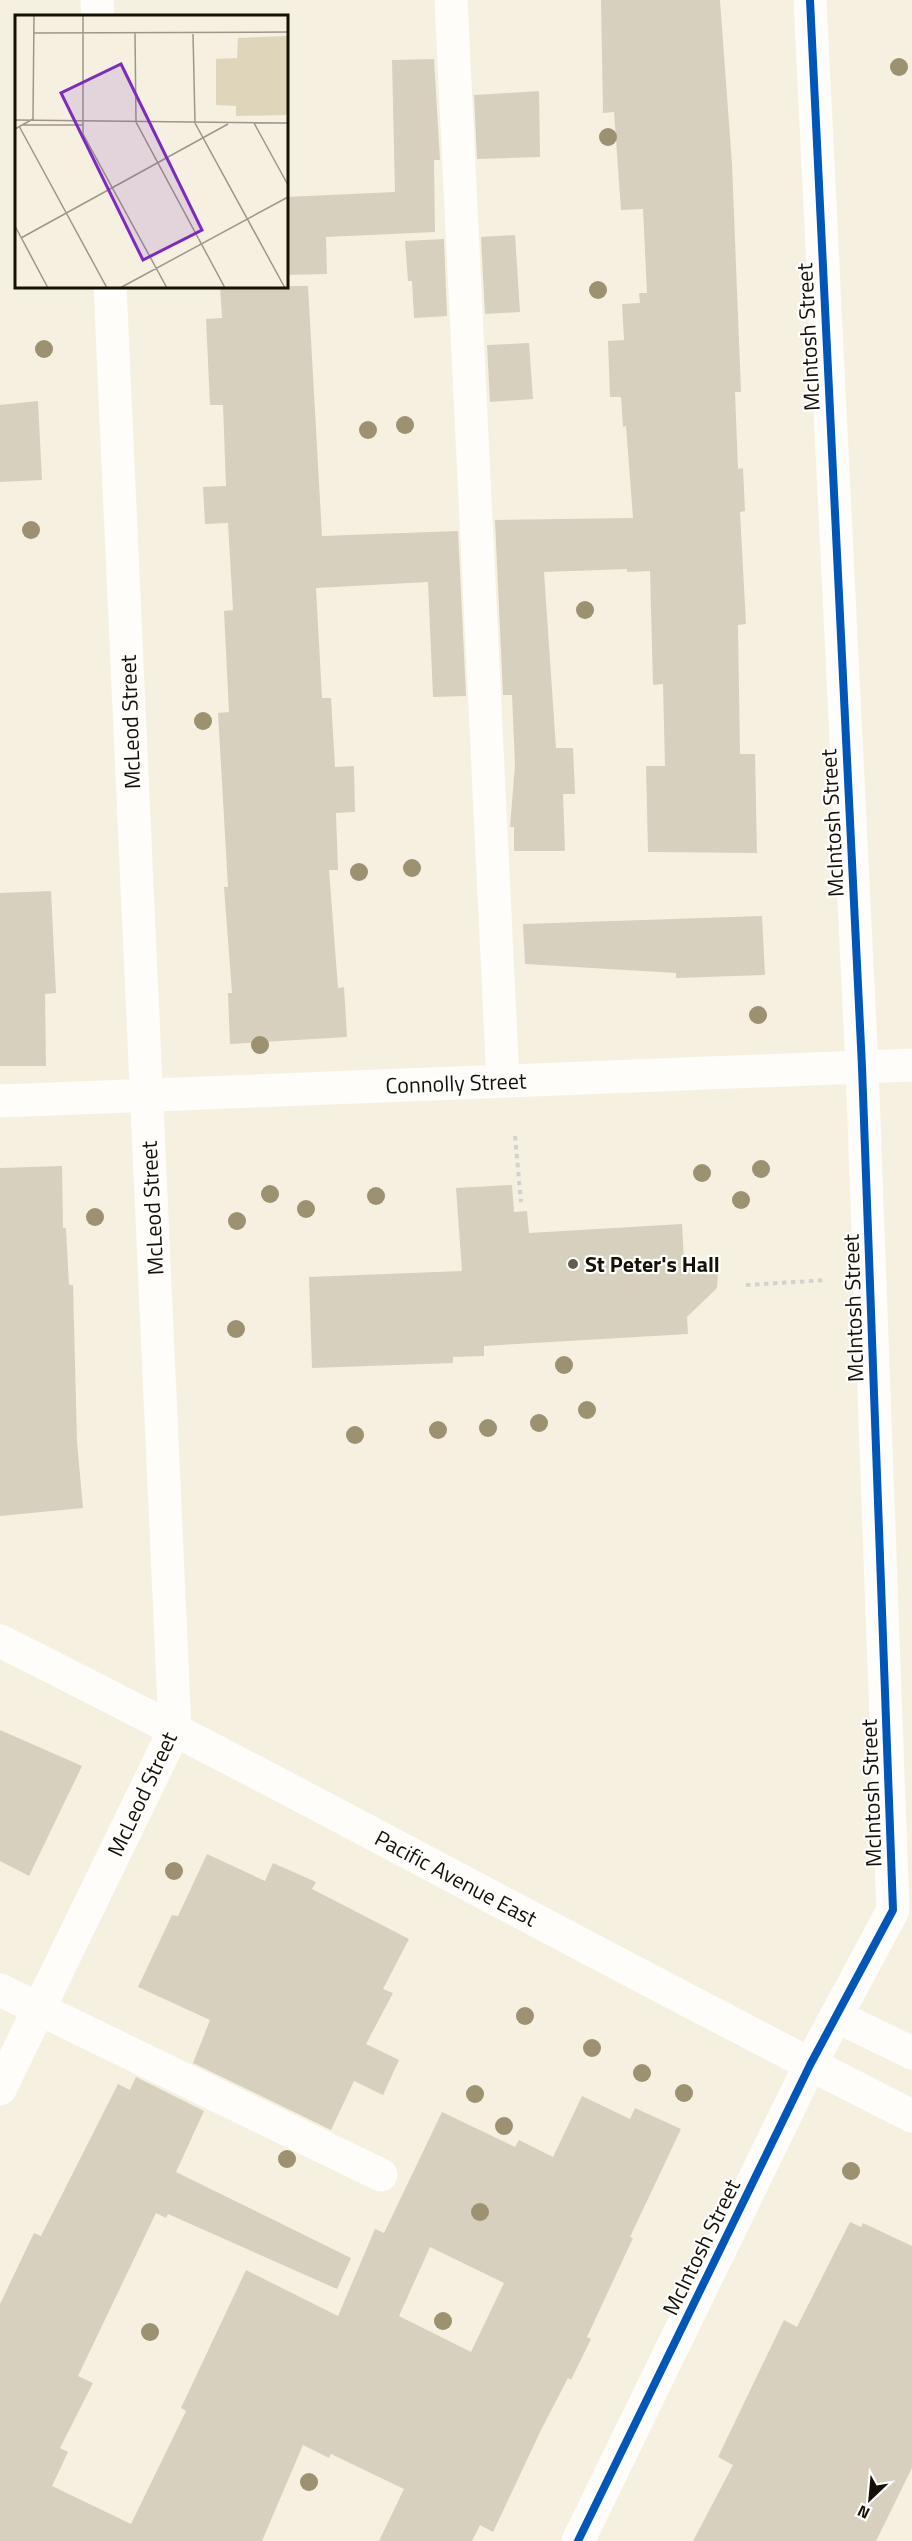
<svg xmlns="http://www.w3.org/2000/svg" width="912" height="2541" viewBox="0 0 912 2541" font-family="'Titillium Web',sans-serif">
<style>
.building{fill:#d7d0be;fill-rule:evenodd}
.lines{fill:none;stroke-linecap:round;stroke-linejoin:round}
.path{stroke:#d4d2cd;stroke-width:4;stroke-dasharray:4.5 4.5;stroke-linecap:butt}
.minor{stroke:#fefdfa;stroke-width:33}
.cycleway-casing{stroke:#fff;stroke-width:11}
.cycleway{stroke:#0057b8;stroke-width:8}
.tree{fill:#9c9171}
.poi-dot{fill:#645f52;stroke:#fff;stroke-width:2}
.labels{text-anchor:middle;stroke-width:4.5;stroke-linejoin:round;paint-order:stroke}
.street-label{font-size:22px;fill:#151105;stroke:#fff}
.poi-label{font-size:22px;font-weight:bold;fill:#151105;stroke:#fff;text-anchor:start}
.inset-road{fill:none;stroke:#9c9788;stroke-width:1.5}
.view{fill:#7b2cbf;fill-opacity:0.15;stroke:#7b2cbf;stroke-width:3}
.inset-edge{fill:none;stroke:#151105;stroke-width:3}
</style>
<rect width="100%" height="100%" fill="#f6f0e0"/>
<!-- building -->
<path class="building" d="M 601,0 L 720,0 L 732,164 L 741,392 L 735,392 L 738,469 L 743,468 L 745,511 L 740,512 L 746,624 L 738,625 L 740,754 L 755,754 L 757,853 L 648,852 L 646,766 L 665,766 L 663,684 L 653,685 L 650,571 L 627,572 L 627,569 L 544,572 L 556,748 L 573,748 L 575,794 L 563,794 L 565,851 L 514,851 L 514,827 L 510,827 L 515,765 L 512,695 L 503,695 L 495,520 L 633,518 L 626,426 L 623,427 L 621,397 L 610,397 L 608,341 L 624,340 L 622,304 L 640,303 L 639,293 L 647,293 L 643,209 L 621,210 L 614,112 L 603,113 Z
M 434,59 L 440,160 L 434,160 L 435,232 L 326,237 L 327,274 L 286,275 L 286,197 L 395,192 L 392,60 Z
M 539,91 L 540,157 L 477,159 L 474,95 Z
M 515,235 L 520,312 L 485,314 L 481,237 Z
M 444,239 L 447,316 L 414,318 L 412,281 L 408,281 L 405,241 Z
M 220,286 L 308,286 L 322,536 L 458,531 L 466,696 L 433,697 L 428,582 L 316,588 L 322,698 L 331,698 L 335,767 L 354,766 L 355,812 L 336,813 L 338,870 L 329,870 L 338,988 L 344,987 L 347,1037 L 230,1044 L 228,993 L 232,993 L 224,887 L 228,887 L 218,713 L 229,712 L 224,611 L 233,610 L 228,523 L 205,524 L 203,487 L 226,486 L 223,405 L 210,405 L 206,319 L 222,318 Z
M 529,343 L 533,399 L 490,402 L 487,345 Z
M 38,401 L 42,480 L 0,482 L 0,405 Z
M 51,891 L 56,993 L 45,994 L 46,1066 L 0,1066 L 0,893 Z
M 762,916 L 765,975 L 676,978 L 676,973 L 525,964 L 523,924 Z
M 62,1166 L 63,1228 L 66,1228 L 69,1285 L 73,1285 L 77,1442 L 83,1508 L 0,1516 L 0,1168 Z
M 512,1185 L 514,1212 L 527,1211 L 529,1233 L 682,1224 L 684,1260 L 706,1261 L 718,1271 L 717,1288 L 687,1317 L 688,1334 L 484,1346 L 484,1356 L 453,1357 L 453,1363 L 312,1368 L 309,1277 L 462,1271 L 456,1188 Z
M 0,1730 L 82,1766 L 29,1876 L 0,1861 Z
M 207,1854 L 265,1881 L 273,1863 L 316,1882 L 312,1889 L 409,1939 L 383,1989 L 393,1993 L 366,2044 L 399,2060 L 383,2095 L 354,2081 L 331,2130 L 193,2063 L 210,2020 L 138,1987 L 172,1915 L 178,1916 Z
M 136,2077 L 204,2111 L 176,2172 L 351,2258 L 337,2289 L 168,2214 L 166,2218 L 156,2213 L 78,2376 L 93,2383 L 60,2448 L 68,2452 L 52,2486 L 131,2524 L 186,2411 L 181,2408 L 246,2270 L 338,2316 L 375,2229 L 384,2233 L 442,2112 L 515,2147 L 519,2140 L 553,2157 L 582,2096 L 630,2119 L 635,2108 L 681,2129 L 630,2237 L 633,2238 L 587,2337 L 591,2339 L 571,2380 L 568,2378 L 541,2430 L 493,2532 L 480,2525 L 472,2541 L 379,2541 L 404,2489 L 331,2454 L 329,2458 L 303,2445 L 262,2541 L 0,2541 L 0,2304 L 34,2233 L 41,2236 L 118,2084 L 130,2090 ZM 430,2247 L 504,2283 L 471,2352 L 399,2316 Z
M 850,2222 L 861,2227 L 863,2223 L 912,2246 L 912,2468 L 876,2541 L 693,2541 L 733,2465 L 718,2457 L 784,2320 L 797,2327 Z"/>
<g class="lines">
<!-- path -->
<path class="path" d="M 515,1136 L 521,1202
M 746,1285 L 827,1280"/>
<!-- minor -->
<path class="minor" d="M 97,0 L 98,16
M 451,0 L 503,1081
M 0,1101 L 912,1065
M 0,1641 C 307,1794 606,1962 912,2116
M 0,1990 L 381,2175
M 836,2016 L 912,2053
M 0,2089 L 175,1729 L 110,286
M 578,2541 L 810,2065 L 893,1910 L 862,1067 L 810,0"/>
<defs>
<path id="cycleway" d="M 578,2541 L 810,2065 L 893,1910 L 862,1067 L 810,0"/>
</defs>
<!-- cycleway casing -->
<use href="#cycleway" class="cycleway-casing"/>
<!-- cycleway -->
<use href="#cycleway" class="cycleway"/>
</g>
<!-- trees -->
<g class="tree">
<circle cx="899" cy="67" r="9"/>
<circle cx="608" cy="137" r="9"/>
<circle cx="598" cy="290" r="9"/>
<circle cx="44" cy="349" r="9"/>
<circle cx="405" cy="425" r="9"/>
<circle cx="368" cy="430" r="9"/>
<circle cx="31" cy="530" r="9"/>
<circle cx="585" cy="610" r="9"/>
<circle cx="203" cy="721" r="9"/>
<circle cx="412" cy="868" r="9"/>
<circle cx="359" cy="872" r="9"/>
<circle cx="758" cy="1015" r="9"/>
<circle cx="260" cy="1045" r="9"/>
<circle cx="761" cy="1169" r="9"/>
<circle cx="702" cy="1173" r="9"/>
<circle cx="270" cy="1194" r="9"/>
<circle cx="376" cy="1196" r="9"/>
<circle cx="741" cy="1200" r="9"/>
<circle cx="306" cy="1209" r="9"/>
<circle cx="95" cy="1217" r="9"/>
<circle cx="237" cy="1221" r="9"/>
<circle cx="236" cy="1329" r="9"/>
<circle cx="564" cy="1365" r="9"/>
<circle cx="587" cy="1410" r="9"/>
<circle cx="539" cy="1423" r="9"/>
<circle cx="488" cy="1428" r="9"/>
<circle cx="438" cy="1430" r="9"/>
<circle cx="355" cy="1435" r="9"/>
<circle cx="174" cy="1871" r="9"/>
<circle cx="525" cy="2016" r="9"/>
<circle cx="592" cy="2048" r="9"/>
<circle cx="642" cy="2073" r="9"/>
<circle cx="684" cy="2093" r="9"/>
<circle cx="475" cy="2094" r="9"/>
<circle cx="504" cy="2126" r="9"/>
<circle cx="287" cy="2159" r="9"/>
<circle cx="851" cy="2171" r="9"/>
<circle cx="480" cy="2212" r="9"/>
<circle cx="443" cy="2321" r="9"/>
<circle cx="150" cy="2332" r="9"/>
<circle cx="309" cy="2482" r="9"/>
</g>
<!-- markers -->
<circle class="poi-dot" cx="573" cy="1264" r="6"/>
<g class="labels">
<!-- street labels -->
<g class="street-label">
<text transform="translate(808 337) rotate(-93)" y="8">McIntosh Street</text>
<text transform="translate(130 722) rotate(-92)" y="8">McLeod Street</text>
<text transform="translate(832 823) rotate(-93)" y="8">McIntosh Street</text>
<text transform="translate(456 1083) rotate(-2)" y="8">Connolly Street</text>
<text transform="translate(152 1208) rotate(-93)" y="8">McLeod Street</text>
<text transform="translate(853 1308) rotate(-92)" y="8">McIntosh Street</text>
<text transform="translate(871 1793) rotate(-92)" y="8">McIntosh Street</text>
<text transform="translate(142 1794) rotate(-65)" y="8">McLeod Street</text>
<text transform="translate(456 1878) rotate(28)" y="8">Pacific Avenue East</text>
<text transform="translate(701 2247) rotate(-64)" y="8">McIntosh Street</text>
</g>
<!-- poi labels -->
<g class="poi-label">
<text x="585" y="1272">St Peter's Hall</text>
</g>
</g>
<!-- overview -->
<g transform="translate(15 15)">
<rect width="273" height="273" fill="#f6f0e0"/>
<path d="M 273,21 L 273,100 L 221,101 L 221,91 L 201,90 L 201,44 L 222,43 L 223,23 Z" fill="#dfd5bb"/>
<path class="inset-road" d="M 68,0 L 68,119 L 152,273M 19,18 L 273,17M 120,18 L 121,107 L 210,273M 178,19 L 180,108 L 270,273M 0,105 L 273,108M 239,108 L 273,170M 7,110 L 68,110M 4,111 L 92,273M 0,114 L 18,104 L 19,0M 0,211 L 33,273M 6,223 L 213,109M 105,273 L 273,182"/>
<path class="view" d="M 106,49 L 187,215 L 128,245 L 46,78 Z"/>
<rect width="273" height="273" class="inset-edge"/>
</g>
<!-- north arrow -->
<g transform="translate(870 2499) rotate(206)" stroke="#ffffff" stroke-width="4.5" paint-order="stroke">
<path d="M0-4.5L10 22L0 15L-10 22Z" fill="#151105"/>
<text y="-9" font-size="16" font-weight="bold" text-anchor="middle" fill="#151105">N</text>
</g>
</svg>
